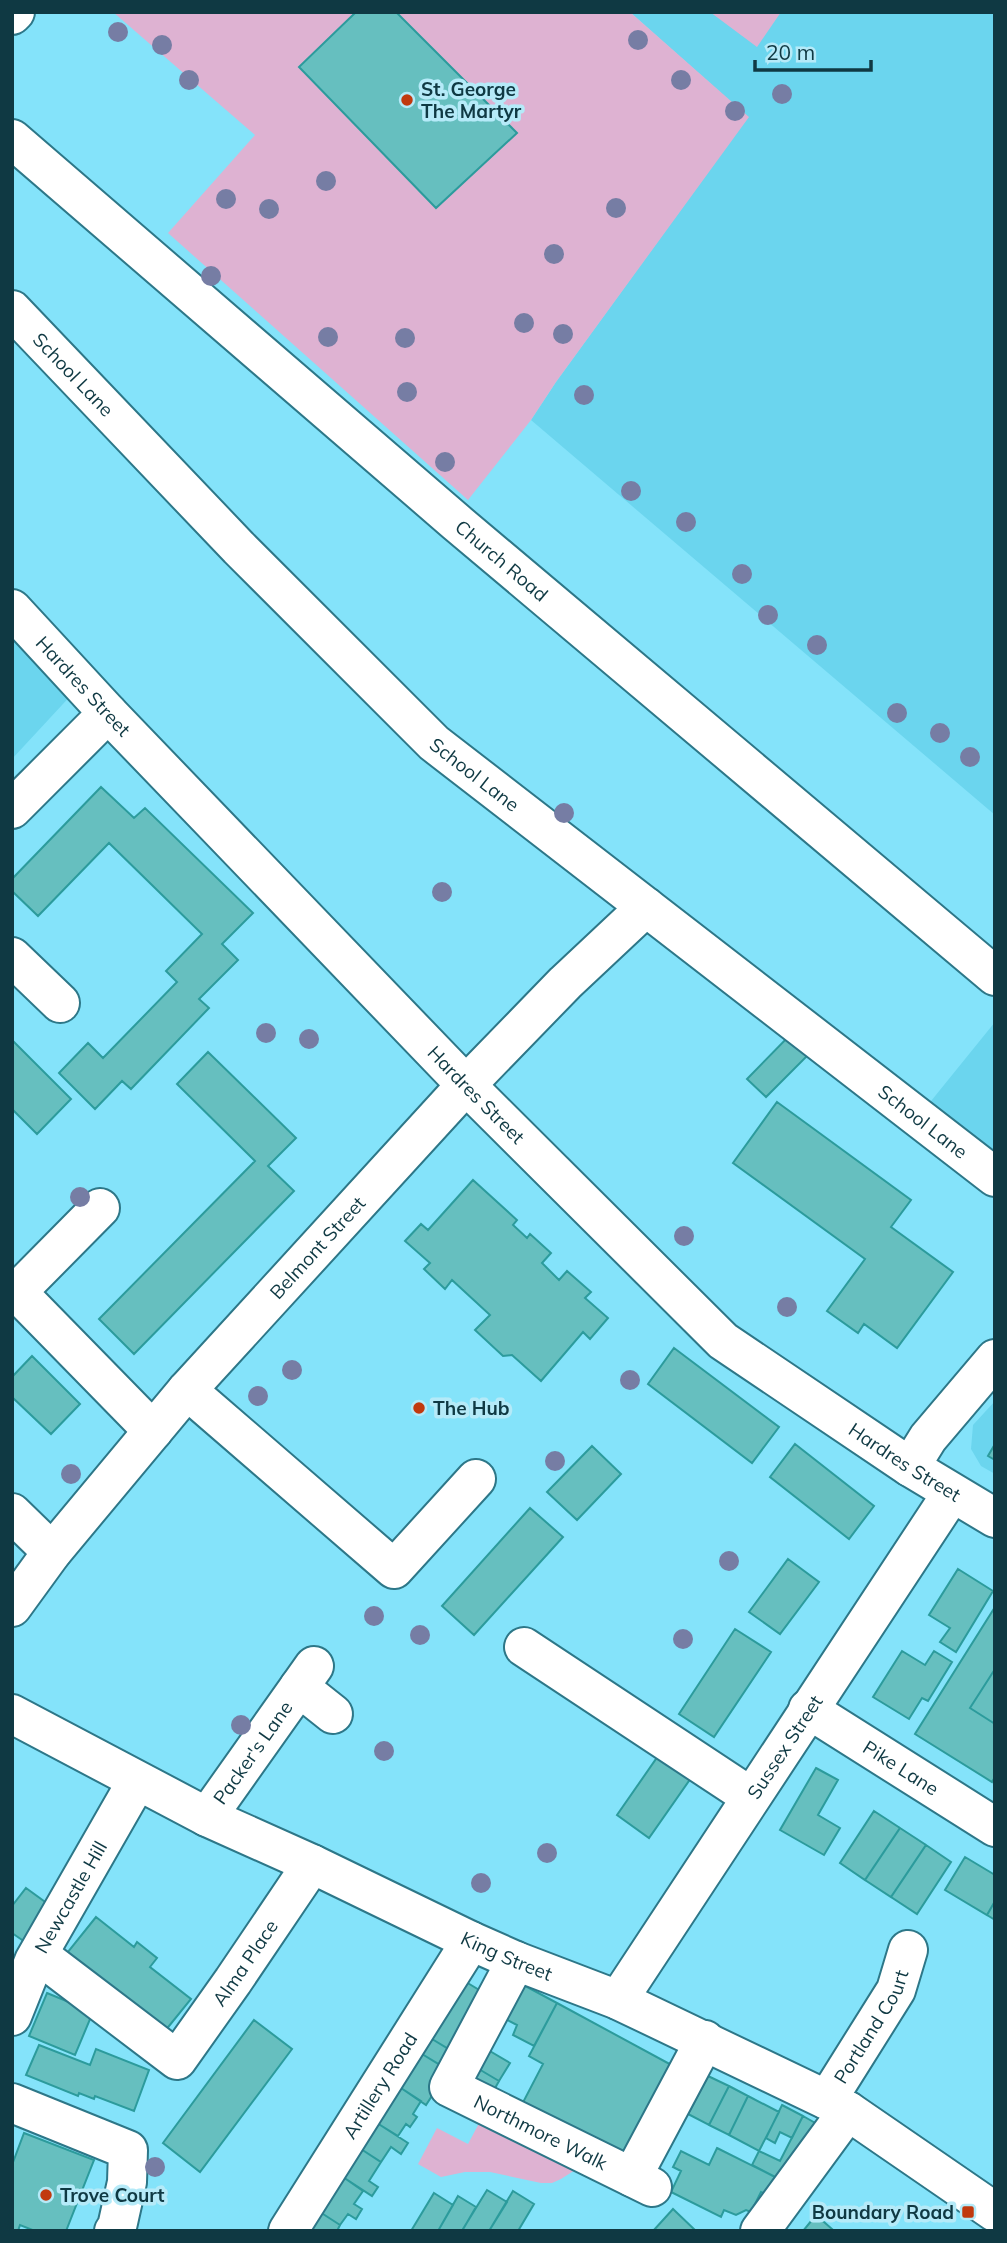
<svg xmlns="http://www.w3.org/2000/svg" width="1007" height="2243" viewBox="0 0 1007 2243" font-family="Mulish,sans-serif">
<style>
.built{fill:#6bd5ee}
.green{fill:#deb2d2}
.building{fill:#66bfbf;stroke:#2c9b9c;stroke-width:2}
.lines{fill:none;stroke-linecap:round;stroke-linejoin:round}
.minor-casing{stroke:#2d7788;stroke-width:42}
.minor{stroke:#fff;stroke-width:38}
.tree{fill:#767da4}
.poi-dot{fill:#c1390e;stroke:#b5eaf8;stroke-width:2.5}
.labels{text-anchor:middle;stroke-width:7;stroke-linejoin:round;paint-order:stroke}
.poi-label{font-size:19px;font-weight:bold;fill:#0f3943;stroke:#b5eaf8;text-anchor:start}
.street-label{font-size:19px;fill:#0f3943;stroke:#b5eaf8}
</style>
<rect width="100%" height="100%" fill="#84e3fa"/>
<!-- built -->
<path class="built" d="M 630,12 L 995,12 L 995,815 L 531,420 L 556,382 L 748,117 Z
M 12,625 L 75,691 L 12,759 Z
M 995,1022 L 995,1158 L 927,1106 Z
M 995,1401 L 995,1474 L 981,1466 L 971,1449 L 973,1425 Z"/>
<!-- green -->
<path class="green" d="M 113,12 L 630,12 L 749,117 L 556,382 L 531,420 L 468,500 L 168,233 L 255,135 Z
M 710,12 L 781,12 L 757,47 Z
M 484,2114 L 583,2165 L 561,2179 L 552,2183 L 541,2183 L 490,2172 L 465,2172 L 441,2177 L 418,2164 L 437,2128 L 468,2144 Z"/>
<!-- building -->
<path class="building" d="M 356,12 L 396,12 L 517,133 L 436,208 L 299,67 Z
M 101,787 L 134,818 L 145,808 L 253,913 L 222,944 L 238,960 L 199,999 L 209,1008 L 131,1089 L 122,1081 L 95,1109 L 59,1073 L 88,1043 L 103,1058 L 177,982 L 166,971 L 202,934 L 109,843 L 38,916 L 12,891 L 12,879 Z
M 790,1035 L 813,1050 L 766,1097 L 747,1079 Z
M 12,1040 L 71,1099 L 37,1134 L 12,1109 Z
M 208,1052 L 296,1138 L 268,1166 L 294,1191 L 134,1354 L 99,1319 L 255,1161 L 177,1084 Z
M 777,1102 L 911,1200 L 891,1227 L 953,1272 L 897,1348 L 864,1324 L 858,1333 L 827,1311 L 865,1259 L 733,1163 Z
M 473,1180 L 517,1220 L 513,1225 L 527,1238 L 530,1234 L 551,1253 L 542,1263 L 559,1280 L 567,1271 L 591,1292 L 585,1298 L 608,1318 L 590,1339 L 583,1332 L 541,1381 L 512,1355 L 503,1356 L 475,1330 L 490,1315 L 452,1280 L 445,1289 L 424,1269 L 430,1263 L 405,1241 L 421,1224 L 428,1230 Z
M 674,1348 L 779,1427 L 752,1463 L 648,1384 Z
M 32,1356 L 80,1404 L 51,1434 L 12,1397 L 12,1377 Z
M 795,1444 L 874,1506 L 849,1539 L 770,1477 Z
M 995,1444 L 995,1460 L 988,1456 Z
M 592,1446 L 621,1474 L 577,1520 L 547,1492 Z
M 530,1508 L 563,1537 L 474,1635 L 442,1606 Z
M 788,1559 L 819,1582 L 780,1634 L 749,1612 Z
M 958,1569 L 993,1591 L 956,1652 L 940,1642 L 950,1628 L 929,1615 Z
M 995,1607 L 995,1669 L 970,1708 L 995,1724 L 995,1777 L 992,1782 L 915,1734 Z
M 995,1607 L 995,1777 L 992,1782 L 915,1734 Z
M 735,1629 L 771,1652 L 714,1737 L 679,1714 Z
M 902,1651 L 925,1665 L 934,1651 L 952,1662 L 928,1701 L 922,1698 L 909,1719 L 873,1697 Z
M 665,1746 L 698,1768 L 649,1838 L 617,1815 Z
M 816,1768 L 838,1780 L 818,1815 L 840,1828 L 824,1855 L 780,1830 Z
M 874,1811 L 900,1828 L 865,1880 L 840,1863 Z
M 900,1828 L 926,1845 L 891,1897 L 865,1880 Z
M 926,1845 L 951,1862 L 917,1914 L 891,1897 Z
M 965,1857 L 995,1875 L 995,1901 L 987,1915 L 945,1890 Z
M 26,1888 L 52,1907 L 25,1942 L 12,1933 L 12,1906 Z
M 995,1901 L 995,1920 L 987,1915 Z
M 96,1917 L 134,1947 L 137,1942 L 157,1958 L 150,1967 L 191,1999 L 165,2031 L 67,1953 Z
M 516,1981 L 557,2003 L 534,2046 L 513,2035 L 517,2025 L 498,2015 Z
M 466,1982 L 489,1996 L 460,2056 L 432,2039 Z
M 47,1993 L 93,2012 L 75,2055 L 29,2036 Z
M 557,2003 L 677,2068 L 624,2166 L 518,2112 L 543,2064 L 529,2056 Z
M 254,2020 L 292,2049 L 200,2172 L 163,2143 Z
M 432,2039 L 460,2056 L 452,2072 L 422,2054 Z
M 39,2045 L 90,2065 L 96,2049 L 149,2070 L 134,2111 L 95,2096 L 94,2099 L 79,2093 L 78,2096 L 26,2075 Z
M 483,2047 L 510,2063 L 499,2081 L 472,2065 Z
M 422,2054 L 443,2067 L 444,2077 L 426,2105 L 401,2088 Z
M 472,2065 L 499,2081 L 489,2099 L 461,2084 Z
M 708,2076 L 729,2086 L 709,2125 L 688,2114 Z
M 729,2086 L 748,2096 L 729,2135 L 709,2125 Z
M 401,2088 L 421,2101 L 413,2114 L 417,2117 L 410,2127 L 406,2124 L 398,2136 L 377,2123 Z
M 748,2096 L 779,2112 L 759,2151 L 729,2135 Z
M 782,2105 L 803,2116 L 792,2138 L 780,2132 L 775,2143 L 766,2138 Z
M 803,2116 L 824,2128 L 781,2180 L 752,2165 L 759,2151 L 780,2161 Z
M 377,2123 L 408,2143 L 401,2154 L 391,2147 L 381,2162 L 361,2149 Z
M 24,2133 L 94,2160 L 66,2231 L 35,2231 L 20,2225 L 18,2231 L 12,2231 L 12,2165 Z
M 717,2148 L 777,2178 L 768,2195 L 761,2192 L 751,2212 L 746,2210 L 736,2215 L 724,2210 L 721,2217 L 671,2192 L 681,2171 L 673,2167 L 681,2151 L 709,2165 Z
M 361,2149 L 381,2162 L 369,2181 L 378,2187 L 372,2196 L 343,2177 Z
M 343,2177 L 363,2191 L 354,2204 L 362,2209 L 356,2219 L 348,2214 L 340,2225 L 320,2212 Z
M 487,2190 L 507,2202 L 489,2231 L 466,2231 L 463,2229 Z
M 513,2191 L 534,2204 L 518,2231 L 489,2231 Z
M 434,2193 L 453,2205 L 438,2231 L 411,2231 Z
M 458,2196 L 476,2207 L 462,2231 L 438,2231 Z
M 673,2209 L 696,2231 L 653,2231 Z
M 320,2212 L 340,2225 L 337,2231 L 307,2231 Z
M 816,2215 L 832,2229 L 830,2231 L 803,2231 Z"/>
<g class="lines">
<defs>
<g id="minor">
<path d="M 12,15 L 15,12"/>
<path id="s1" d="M 12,139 L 456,522 L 995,976"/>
<path id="s2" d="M 12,310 L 239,548 L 434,743 L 995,1177"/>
<path id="s3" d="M 12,609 L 108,713 L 466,1085 L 723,1341 L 910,1467 L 995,1518"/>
<path d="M 12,809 L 108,713"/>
<path d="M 12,957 L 60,1003"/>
<path d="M 100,1208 L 17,1292 L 153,1431"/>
<path d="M 187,1390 L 394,1569 L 476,1479"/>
<path d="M 910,1467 L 928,1438 L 995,1359"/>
<path d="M 12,1513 L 52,1552"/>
<path id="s4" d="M 12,1607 L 52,1552 L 187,1390 L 466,1085 L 565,983 L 646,907"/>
<path d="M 524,1647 L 751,1797"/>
<path d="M 299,1687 L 333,1714"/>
<path id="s5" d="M 808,1709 L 995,1827"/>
<path id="s6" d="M 12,1714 L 207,1817 L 312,1864 L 471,1941 L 516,1961 L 618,2000 L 827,2100 L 848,2111 L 995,2212"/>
<path id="s7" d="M 207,1817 L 314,1666"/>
<path id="s8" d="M 39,1955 L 177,2060 L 233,1981 L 312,1864"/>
<path id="s9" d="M 516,1961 L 449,2087 L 652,2187"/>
<path id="s10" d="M 618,2000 L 952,1493"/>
<path id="s11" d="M 12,2016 L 34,1961 L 137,1781"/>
<path id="s12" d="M 827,2100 L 896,1990 L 908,1950"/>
<path d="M 12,2103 L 128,2150 L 127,2182 L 117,2227 L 114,2231"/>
<path d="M 632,2177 L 705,2040"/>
<path id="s13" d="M 288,2231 L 471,1941"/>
<path d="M 760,2231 L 848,2111"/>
</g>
</defs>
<!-- minor casing -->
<use href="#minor" class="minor-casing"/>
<!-- minor -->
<use href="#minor" class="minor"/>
</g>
<!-- trees -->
<g class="tree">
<circle cx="118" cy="32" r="10"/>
<circle cx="638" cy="40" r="10"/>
<circle cx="162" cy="45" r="10"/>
<circle cx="189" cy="80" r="10"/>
<circle cx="681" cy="80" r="10"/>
<circle cx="782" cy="94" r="10"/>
<circle cx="735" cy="111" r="10"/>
<circle cx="326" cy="181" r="10"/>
<circle cx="226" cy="199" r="10"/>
<circle cx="616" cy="208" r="10"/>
<circle cx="269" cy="209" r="10"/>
<circle cx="554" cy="254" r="10"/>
<circle cx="211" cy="276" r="10"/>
<circle cx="524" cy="323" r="10"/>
<circle cx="563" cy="334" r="10"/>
<circle cx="328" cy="337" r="10"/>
<circle cx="405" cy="338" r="10"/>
<circle cx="407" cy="392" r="10"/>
<circle cx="584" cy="395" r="10"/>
<circle cx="445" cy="462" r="10"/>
<circle cx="631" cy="491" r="10"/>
<circle cx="686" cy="522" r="10"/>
<circle cx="742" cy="574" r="10"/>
<circle cx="768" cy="615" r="10"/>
<circle cx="817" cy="645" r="10"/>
<circle cx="897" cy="713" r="10"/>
<circle cx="940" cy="733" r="10"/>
<circle cx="970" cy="757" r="10"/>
<circle cx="564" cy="813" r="10"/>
<circle cx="442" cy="892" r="10"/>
<circle cx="266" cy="1033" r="10"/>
<circle cx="309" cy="1039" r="10"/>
<circle cx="80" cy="1197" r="10"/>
<circle cx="684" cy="1236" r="10"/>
<circle cx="787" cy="1307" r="10"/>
<circle cx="292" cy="1370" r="10"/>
<circle cx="630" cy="1380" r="10"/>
<circle cx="258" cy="1396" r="10"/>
<circle cx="555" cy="1461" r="10"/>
<circle cx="71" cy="1474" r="10"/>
<circle cx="729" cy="1561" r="10"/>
<circle cx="374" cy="1616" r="10"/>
<circle cx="420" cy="1635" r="10"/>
<circle cx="683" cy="1639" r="10"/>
<circle cx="241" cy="1725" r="10"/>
<circle cx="384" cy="1751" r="10"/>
<circle cx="547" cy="1853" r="10"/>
<circle cx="481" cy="1883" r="10"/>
<circle cx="155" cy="2167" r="10"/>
</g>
<!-- markers -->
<g class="poi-dot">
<circle cx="407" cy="100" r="7"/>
<circle cx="419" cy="1408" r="7"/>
<circle cx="46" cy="2195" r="7"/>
<rect x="961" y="2205" width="14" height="14" rx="3.5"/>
</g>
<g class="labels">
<!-- poi labels -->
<g class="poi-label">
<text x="421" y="96">St. George<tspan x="421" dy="22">The Martyr</tspan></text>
<text x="433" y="1415">The Hub</text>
<text x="60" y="2202">Trove Court</text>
<text x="954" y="2219" text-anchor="end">Boundary Road</text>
</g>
<!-- street labels -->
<g class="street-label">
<text dy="7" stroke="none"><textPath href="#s2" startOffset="89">School Lane</textPath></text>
<text dy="7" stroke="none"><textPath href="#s1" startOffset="646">Church Road</textPath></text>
<text dy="7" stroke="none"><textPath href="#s3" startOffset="105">Hardres Street</textPath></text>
<text dy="7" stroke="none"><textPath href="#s2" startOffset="656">School Lane</textPath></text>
<text dy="7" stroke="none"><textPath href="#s3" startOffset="672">Hardres Street</textPath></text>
<text dy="7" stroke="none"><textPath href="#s2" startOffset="1223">School Lane</textPath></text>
<text dy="7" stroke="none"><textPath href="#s4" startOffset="472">Belmont Street</textPath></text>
<text dy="7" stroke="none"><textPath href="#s3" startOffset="1239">Hardres Street</textPath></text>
<text dy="7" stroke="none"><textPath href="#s10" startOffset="303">Sussex Street</textPath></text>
<text dy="7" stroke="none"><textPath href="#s7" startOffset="79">Packer's Lane</textPath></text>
<text dy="7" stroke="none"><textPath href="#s5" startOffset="110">Pike Lane</textPath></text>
<text dy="7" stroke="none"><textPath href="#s11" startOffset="133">Newcastle Hill</textPath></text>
<text dy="7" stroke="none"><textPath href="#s6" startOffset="551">King Street</textPath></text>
<text dy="7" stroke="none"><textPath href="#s8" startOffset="292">Alma Place</textPath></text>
<text dy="7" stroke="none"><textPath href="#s12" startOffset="86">Portland Court</textPath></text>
<text dy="7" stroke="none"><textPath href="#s13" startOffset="172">Artillery Road</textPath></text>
<text dy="7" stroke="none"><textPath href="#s9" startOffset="245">Northmore Walk</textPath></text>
</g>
</g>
<!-- border -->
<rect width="1007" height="2243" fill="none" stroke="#0f3943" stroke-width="28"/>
<!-- scale -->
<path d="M755 60v10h116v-10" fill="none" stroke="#0f3943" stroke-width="3.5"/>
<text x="766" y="60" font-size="21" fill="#0f3943" stroke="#b5eaf8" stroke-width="5" paint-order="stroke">20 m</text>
</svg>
